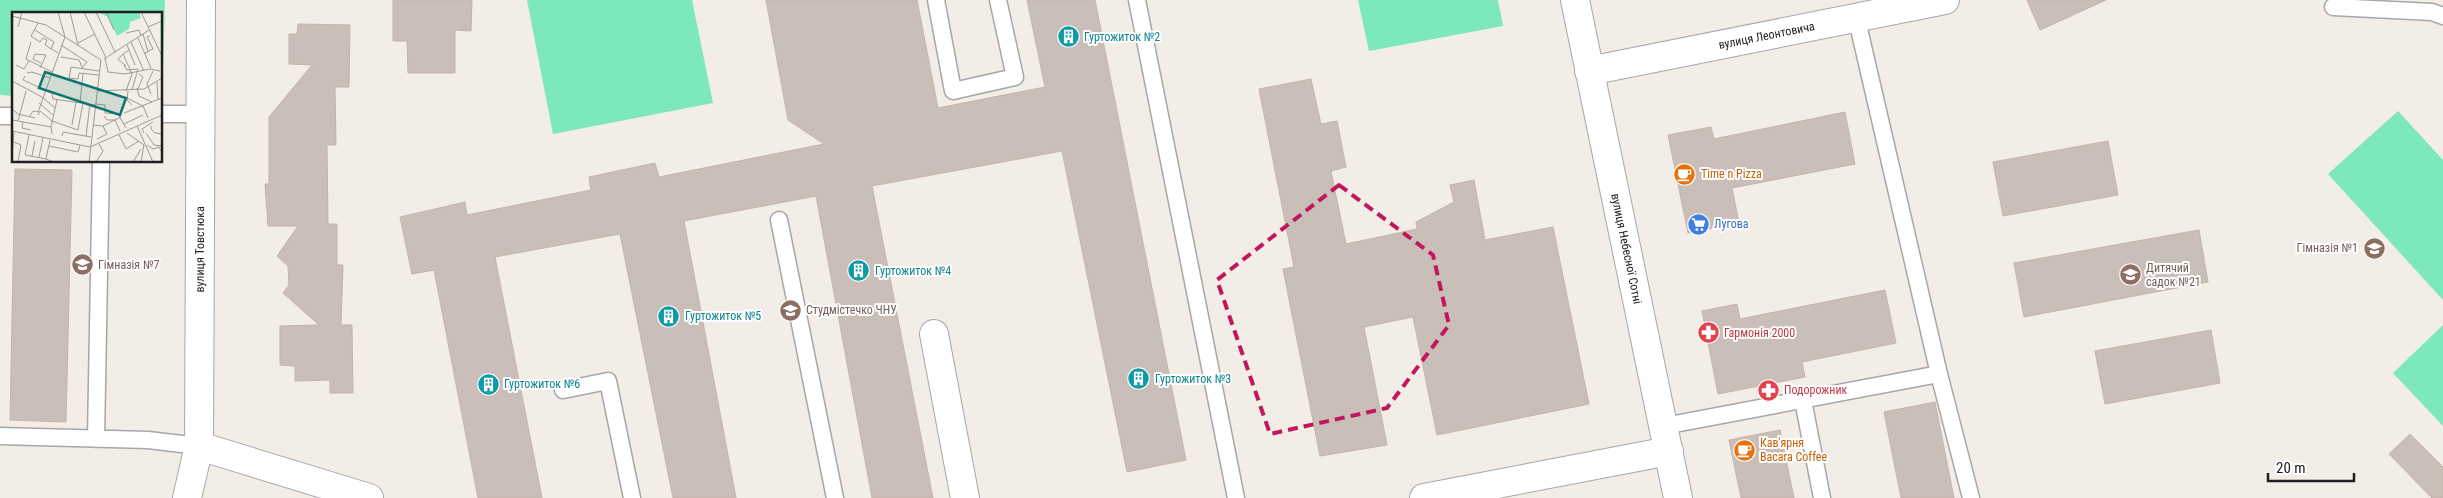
<svg xmlns="http://www.w3.org/2000/svg" width="2443" height="498" viewBox="0 0 2443 498" font-family="'Roboto Condensed',sans-serif">
<style>
.pitch{fill:#7de8bb}
.building{fill:#cabfb8;stroke:#c5b3a7}
.lines{fill:none;stroke-linecap:round;stroke-linejoin:round}
.service-casing{stroke:#a7a7a7;stroke-width:19}
.minor-casing{stroke:#a7a7a7;stroke-width:30}
.tertiary-casing{stroke:#a7a7a7;stroke-width:30}
.service{stroke:#fff;stroke-width:16}
.minor{stroke:#fff;stroke-width:28}
.tertiary{stroke:#fff;stroke-width:28}
.marked{fill:none;stroke:#c2185b;stroke-width:4;stroke-dasharray:10 6;stroke-linejoin:round}
.labels{text-anchor:middle;stroke-width:4;stroke-linejoin:round;paint-order:stroke}
.street-label{font-size:12px;fill:#202020;stroke:#fff}
.culture-label{font-size:12px;fill:#0d838f;stroke:#fff;text-anchor:start}
.food-label{font-size:12px;fill:#c56008;stroke:#fff;text-anchor:start}
.shop-label{font-size:12px;fill:#366cbe;stroke:#fff;text-anchor:start}
.education-label{font-size:12px;fill:#785e54;stroke:#fff;text-anchor:start}
.health-label{font-size:12px;fill:#be3a42;stroke:#fff;text-anchor:start}
.inset-road{fill:none;stroke:#9e9b97;stroke-width:1}
.view{fill:#0f766e;fill-opacity:0.15;stroke:#0f766e;stroke-width:2.5}
.inset-edge{fill:none;stroke:#202020;stroke-width:2.5}
</style>
<rect width="100%" height="100%" fill="#f2ede6"/>
<!-- pitch -->
<path class="pitch" d="M 0,0 L 165,0 L 162,99 L 161,14 L 14,14 L 14,96 L 0,95 Z
M 527,0 L 692,0 L 713,103 L 553,134 Z
M 1358,0 L 1498,0 L 1503,26 L 1369,51 Z
M 2398,111 L 2443,160 L 2443,300 L 2328,174 Z
M 2443,325 L 2443,426 L 2393,373 Z"/>
<!-- building -->
<path class="building" d="M 393,0 L 472,0 L 471,31 L 455,30 L 455,73 L 408,73 L 407,41 L 393,41 Z
M 766,0 L 917,0 L 938,108 L 1045,87 L 1027,0 L 1095,0 L 1186,460 L 1127,472 L 1062,151 L 872,186 L 933,498 L 872,498 L 816,196 L 684,221 L 736,498 L 673,498 L 620,234 L 495,257 L 542,498 L 478,498 L 434,270 L 412,274 L 400,217 L 465,202 L 467,215 L 591,190 L 589,177 L 655,163 L 659,177 L 824,144 L 788,120 Z
M 2027,0 L 2106,0 L 2040,30 Z
M 298,24 L 350,25 L 349,87 L 335,87 L 336,145 L 327,145 L 328,224 L 337,224 L 337,265 L 343,265 L 341,325 L 352,325 L 353,393 L 330,393 L 330,380 L 295,381 L 295,366 L 280,365 L 280,326 L 319,325 L 283,293 L 289,285 L 288,266 L 277,256 L 298,226 L 268,226 L 265,184 L 269,184 L 269,117 L 312,65 L 289,64 L 289,34 L 297,34 Z
M 1311,79 L 1321,124 L 1337,121 L 1346,167 L 1331,171 L 1346,244 L 1417,229 L 1416,222 L 1454,202 L 1450,185 L 1474,180 L 1485,240 L 1553,227 L 1589,404 L 1437,435 L 1413,317 L 1364,327 L 1387,445 L 1320,456 L 1283,269 L 1294,267 L 1259,89 Z
M 1845,112 L 1855,164 L 1732,188 L 1739,223 L 1688,233 L 1668,135 L 1711,127 L 1714,139 Z
M 2108,141 L 2118,195 L 2003,216 L 1993,162 Z
M 15,169 L 72,170 L 66,422 L 10,420 Z
M 2199,230 L 2208,282 L 2024,317 L 2014,263 Z
M 1885,290 L 1896,343 L 1802,362 L 1805,377 L 1718,394 L 1702,311 L 1737,304 L 1740,319 Z
M 2211,330 L 2220,383 L 2105,404 L 2095,351 Z
M 1935,402 L 1954,498 L 1901,498 L 1884,412 Z
M 1780,430 L 1794,498 L 1741,498 L 1729,440 Z
M 2410,434 L 2443,467 L 2443,498 L 2432,498 L 2389,454 Z"/>
<g class="lines">
<defs>
<path id="service" d="M 936,0 L 953,91 L 1015,77 L 998,0
M 1137,0 L 1236,498
M 2333,7 L 2432,12 L 2443,16
M 1856,16 L 1939,374
M 161,114 L 200,114
M 0,116 L 14,116
M 779,220 L 835,498
M 563,390 L 608,381 L 632,498
M 1803,400 L 1822,498
M 1664,426 L 1939,374 L 1971,498
M 0,436 L 148,440 L 199,446
M 96,439 L 101,161"/>
<g id="minor">
<path id="s1" d="M 1589,71 L 1945,0"/>
<path d="M 934,334 L 965,498"/>
<path d="M 199,446 L 369,498"/>
<path id="s2" d="M 187,498 L 199,446 L 201,0"/>
<path d="M 1424,498 L 1669,451"/>
</g>
<g id="tertiary">
<path id="s3" d="M 1575,0 L 1678,498"/>
</g>
</defs>
<!-- service casing -->
<use href="#service" class="service-casing"/>
<!-- minor casing -->
<use href="#minor" class="minor-casing"/>
<!-- tertiary casing -->
<use href="#tertiary" class="tertiary-casing"/>
<!-- service -->
<use href="#service" class="service"/>
<!-- minor -->
<use href="#minor" class="minor"/>
<!-- tertiary -->
<use href="#tertiary" class="tertiary"/>
</g>
<!-- marked area -->
<path class="marked" d="M 1339,185 L 1433,255 L 1449,325 L 1387,408 L 1270,434 L 1217,280 Z"/>
<!-- icons -->
<defs>
<symbol id="building-disc" viewBox="-11 -11 22 22"><circle r="9.5" fill="#0f9aa8" stroke="#fff"/><path d="M-4-6H4V6H1V3H-1V6H-4ZM-2.5-4.3h1.7v1.8h-1.7ZM.8-4.3h1.7v1.8H.8ZM-2.5-1h1.7V.8h-1.7ZM.8-1h1.7V.8H.8Z" fill="#fff"/></symbol>
<symbol id="cafe-disc" viewBox="-11 -11 22 22"><circle r="9.5" fill="#e8710a" stroke="#fff"/><path d="M-5.5-4.5H6V0H3Q3 3.5 0 3.5H-2.5Q-5.5 3.5-5.5 0ZM3-3.2v2h1.7v-2ZM-6 4.5H4V6H-6Z" fill="#fff"/></symbol>
<symbol id="supermarket-disc" viewBox="-11 -11 22 22"><circle r="9.5" fill="#3f7fe0" stroke="#fff"/><path d="M-6-5.5h2.5l.6 2H6L4.5 2H-2.5L-4.4-4H-6ZM-1.5 3.2a1.3 1.3 0 1 0 .1 0ZM3 3.2a1.3 1.3 0 1 0 .1 0Z" fill="#fff"/></symbol>
<symbol id="school-disc" viewBox="-11 -11 22 22"><circle r="9.5" fill="#8d6e63" stroke="#fff"/><path d="M0-5L7-2L0 1L-7-2ZM-4 1L0 2.5L4 1V4Q0 6-4 4Z" fill="#fff"/></symbol>
<symbol id="university-disc" viewBox="-11 -11 22 22"><circle r="9.5" fill="#8d6e63" stroke="#fff"/><path d="M0-5L7-2L0 1L-7-2ZM-4 1L0 2.5L4 1V4Q0 6-4 4Z" fill="#fff"/></symbol>
<symbol id="pharmacy-disc" viewBox="-11 -11 22 22"><circle r="9.5" fill="#e0444e" stroke="#fff"/><path d="M-2-6h4v4h4v4h-4v4h-4v-4h-4v-4h4Z" fill="#fff"/></symbol>
</defs>
<g fill-rule="evenodd">
<use href="#building-disc" x="1056" y="24" width="25" height="25"/>
<use href="#cafe-disc" x="1672" y="162" width="25" height="25"/>
<use href="#supermarket-disc" x="1686" y="212" width="25" height="25"/>
<use href="#school-disc" x="2362" y="236" width="25" height="25"/>
<use href="#school-disc" x="70" y="252" width="25" height="25"/>
<use href="#building-disc" x="846" y="258" width="25" height="25"/>
<use href="#school-disc" x="2118" y="262" width="25" height="25"/>
<use href="#university-disc" x="778" y="298" width="25" height="25"/>
<use href="#building-disc" x="656" y="304" width="25" height="25"/>
<use href="#pharmacy-disc" x="1696" y="320" width="25" height="25"/>
<use href="#building-disc" x="1126" y="366" width="25" height="25"/>
<use href="#building-disc" x="476" y="372" width="25" height="25"/>
<use href="#pharmacy-disc" x="1756" y="378" width="25" height="25"/>
<use href="#cafe-disc" x="1732" y="438" width="25" height="25"/>
</g>
<g class="labels">
<!-- street labels -->
<g class="street-label">
<text dy="4" stroke="none"><textPath href="#s1" startOffset="181">вулиця Леонтовича</textPath></text>
<text dy="4" stroke="none"><textPath href="#s3" startOffset="254">вулиця Небесної Сотні</textPath></text>
<text dy="4" stroke="none"><textPath href="#s2" startOffset="250">вулиця Товстюка</textPath></text>
</g>
<!-- culture labels -->
<g class="culture-label">
<text x="1084" y="41">Гуртожиток №2</text>
<text x="875" y="275">Гуртожиток №4</text>
<text x="685" y="320">Гуртожиток №5</text>
<text x="1155" y="383">Гуртожиток №3</text>
<text x="504" y="388">Гуртожиток №6</text>
</g>
<!-- food labels -->
<g class="food-label">
<text x="1701" y="178">Time n Pizza</text>
<text x="1760" y="447">Кав'ярня<tspan x="1760" dy="14">Bacara Coffee</tspan></text>
</g>
<!-- shop labels -->
<g class="shop-label">
<text x="1714" y="228">Лугова</text>
</g>
<!-- education labels -->
<g class="education-label">
<text x="2358" y="252" text-anchor="end">Гімназія №1</text>
<text x="98" y="269">Гімназія №7</text>
<text x="2146" y="272">Дитячий<tspan x="2146" dy="14">садок №21</tspan></text>
<text x="806" y="314">Студмістечко ЧНУ</text>
</g>
<!-- health labels -->
<g class="health-label">
<text x="1724" y="337">Гармонія 2000</text>
<text x="1784" y="394">Подорожник</text>
</g>
</g>
<!-- overview -->
<g transform="translate(12 12)">
<rect width="150" height="150" fill="#f2ede6"/>
<path d="M 86,0 L 127,0 L 129,6 L 118,10 L 117,17 L 105,24 L 96,5 Z" fill="#7de8bb"/>
<path class="inset-road" d="M 58,0 L 66,33M 72,0 L 94,46M 84,0 L 103,40M 94,0 L 102,18M 129,0 L 150,44M 0,4 L 34,13 L 89,48M 26,11 L 19,24 L 28,30 L 31,26 L 35,28 L 33,33 L 46,41M 6,15 L 10,0M 136,15 L 150,9M 23,18 L 42,30 L 39,37M 114,21 L 127,18 L 129,24M 131,22 L 136,40 L 133,41M 126,26 L 139,56M 19,30 L 14,47 L 40,60M 119,30 L 132,59M 66,31 L 83,22M 49,33 L 75,50 L 70,56M 115,33 L 123,53M 136,39 L 141,37 L 135,25 L 138,24M 111,42 L 106,47 L 114,54M 49,45 L 67,48 L 70,55M 93,46 L 96,60 L 113,62 L 138,57 L 148,59M 92,47 L 137,18M 4,53 L 12,57 L 17,49M 112,53 L 115,58 L 126,57 L 120,78M 28,56 L 34,43 L 23,42 L 21,47 L 29,51M 15,61 L 20,60 L 38,66M 87,63 L 67,61 L 66,67 L 57,66 L 59,55 L 87,59M 13,64 L 11,68 L 40,81 L 41,87 L 83,93M 0,69 L 30,85 L 43,96M 145,70 L 146,88M 125,76 L 127,84 L 140,90M 126,77 L 131,65 L 127,62M 85,79 L 132,77 L 150,66M 114,79 L 120,62 L 111,42 L 117,38M 116,79 L 115,88 L 120,93M 139,82 L 135,72 L 141,59M 115,86 L 131,94 L 136,106M 27,91 L 41,103M 68,91 L 71,61M 84,92 L 93,93 L 93,101 L 106,102 L 114,116M 0,97 L 6,102 L 23,106M 112,101 L 150,86M 26,103 L 28,99 L 40,109M 18,104 L 21,99 L 26,100 L 53,25 L 46,0M 92,104 L 95,108 L 103,108 L 108,119M 0,108 L 6,109 L 14,79M 6,109 L 39,115M 40,109 L 66,118 L 71,91M 11,110 L 10,116 L 19,118M 112,112 L 131,103M 60,113 L 64,90M 81,113 L 91,114 L 109,105M 125,114 L 141,150M 139,114 L 139,117 L 143,121 L 150,122M 0,119 L 78,135 L 150,103M 115,121 L 132,133M 132,121 L 130,117 L 141,110M 134,121 L 142,133 L 150,134M 40,122 L 39,115 L 45,88M 17,123 L 13,143 L 34,147M 107,123 L 114,137 L 127,129M 50,124 L 51,120 L 79,125M 74,124 L 78,92M 85,127 L 95,122 L 91,114M 38,128 L 34,147 L 42,150M 2,130 L 9,133 L 6,150M 135,133 L 141,137 L 147,135 L 149,139M 37,134 L 66,140 L 68,133M 0,142 L 2,120M 20,144 L 23,129M 27,145 L 31,126M 77,150 L 89,48M 84,150 L 91,139 L 87,132M 121,150 L 129,137M 129,150 L 132,133"/>
<path class="view" d="M 33,60 L 114,86 L 108,103 L 27,76 Z"/>
<rect width="150" height="150" class="inset-edge"/>
</g>
<!-- scale -->
<path d="M2268 473v8h86v-8" fill="none" stroke="#202020" stroke-width="2.5"/>
<text x="2276" y="473" font-size="15" fill="#202020" stroke="#ffffff" stroke-width="4" paint-order="stroke">20 m</text>
</svg>
